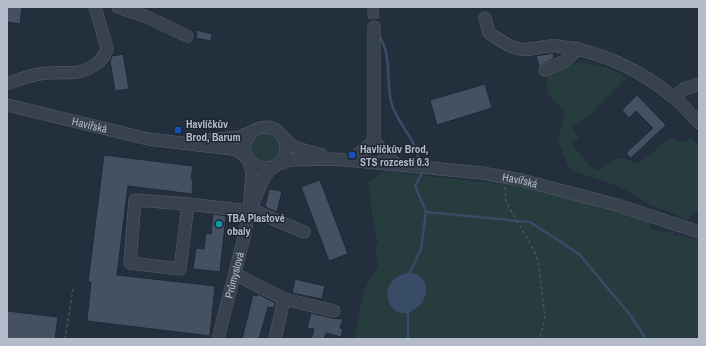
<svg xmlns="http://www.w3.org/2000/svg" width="706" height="346" viewBox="0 0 706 346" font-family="'Archivo Narrow',sans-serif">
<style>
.green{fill:#263c3f;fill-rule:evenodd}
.water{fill:#394c67}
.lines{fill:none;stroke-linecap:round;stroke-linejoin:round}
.stream{stroke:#394c67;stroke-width:2.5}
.building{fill:#455162;stroke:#1f2835}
.minor-tunnel{stroke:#3a4453;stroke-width:12;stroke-dasharray:12 6;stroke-linecap:butt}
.minor-casing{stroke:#565f6c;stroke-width:13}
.path{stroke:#44595c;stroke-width:1.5;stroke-dasharray:3 3;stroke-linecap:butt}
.minor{stroke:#38414e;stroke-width:12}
.transit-dot{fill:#1a4fb4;stroke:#1d2633;stroke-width:1.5}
.culture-dot{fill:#0f9aa8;stroke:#1d2633;stroke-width:1.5}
.labels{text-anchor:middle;stroke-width:3;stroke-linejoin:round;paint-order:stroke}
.poi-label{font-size:11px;font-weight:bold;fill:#b4bcc9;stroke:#1d2633;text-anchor:start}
.street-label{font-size:11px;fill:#b4bcc9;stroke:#1d2633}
</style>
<rect width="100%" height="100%" fill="#242f3e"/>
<!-- green -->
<path class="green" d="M 574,63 C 592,62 612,68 627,78 L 590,115 L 573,127 L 574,132 L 579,137 L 572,144 L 589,165 L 598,170 C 620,160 612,152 637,164 L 671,138 C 679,142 683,144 691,138 L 699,145 L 699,210 L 687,220 L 662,209 L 650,205 L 618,186 L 573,171 L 567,164 L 558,140 L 565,113 L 548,93 L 547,79 L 549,75 L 555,71 Z
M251 148a14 14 0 1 1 28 0a14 14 0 1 1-28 0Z
M 383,171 L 519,186 L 649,220 L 650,230 L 672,232 L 675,236 L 679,235 L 699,241 L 699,339 L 354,339 L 364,290 L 378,267 L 375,244 L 378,244 L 373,221 L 368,183 ZM 389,287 L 418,308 L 408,313 L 398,312 L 388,301 Z"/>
<!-- water -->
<path class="water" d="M 409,273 C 417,273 425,279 426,287 C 427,294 423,303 418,307 C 391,331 370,279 409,273 Z"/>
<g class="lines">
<!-- stream -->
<path class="stream" d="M 379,36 C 393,56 385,83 392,105 C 397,121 410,134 416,149 C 418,153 418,159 419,164
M 426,212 L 530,222 L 579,254 L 631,316 L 646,339
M 409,275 L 421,249 L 426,212 L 415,186 L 421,175
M 408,339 L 408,310"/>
</g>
<!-- building -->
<path class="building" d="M 7,7 L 22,7 L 20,24 L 7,22 Z
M 197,30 L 212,34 L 211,41 L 196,38 Z
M 553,53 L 554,58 L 539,66 L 536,56 Z
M 123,54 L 129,89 L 115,91 L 110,61 L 112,56 Z
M 485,84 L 492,108 L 437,125 L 430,100 Z
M 637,95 L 666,125 L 631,158 L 626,153 L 653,128 L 636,111 L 629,118 L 622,110 Z
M 104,155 L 193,166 L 191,179 L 193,179 L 192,194 L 128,186 L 117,275 L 215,286 L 210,336 L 87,321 L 91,282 L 88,282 Z
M 320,180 L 348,254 L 329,261 L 301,187 Z
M 269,189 L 282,191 L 277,212 L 265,207 Z
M 213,214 L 226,216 L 220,272 L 193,269 L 196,248 L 204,249 L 206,233 L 211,234 Z
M 295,279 L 325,286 L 322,299 L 292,293 Z
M 258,294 L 275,303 L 274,308 L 268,307 L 259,339 L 242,339 L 253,295 L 257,296 Z
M 7,311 L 58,317 L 55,339 L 7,339 Z
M 311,313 L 332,318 L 343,319 L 340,328 L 343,329 L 341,337 L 326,333 L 324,339 L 311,339 L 314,329 L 307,328 Z"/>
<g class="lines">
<!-- minor-tunnel -->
<path class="minor-tunnel" d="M 373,7 L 374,27"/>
<defs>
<g id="minor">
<path d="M 118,7 L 145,16 L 187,36"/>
<path d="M 485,18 L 489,33 C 502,41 514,52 530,49 C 540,48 548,45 557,46 C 599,50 641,70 673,97 C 683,104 691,115 699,123"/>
<path d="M 374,27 L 374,141 L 395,164"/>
<path d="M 545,70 L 565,61 L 578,49"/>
<path d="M 7,84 C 18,80 29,75 40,74 C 60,70 80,78 97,63 C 102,59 106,55 107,48 L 95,7"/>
<path d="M 674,97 L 684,89 L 699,84"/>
<path id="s1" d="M 7,105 L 148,139 L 232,149 L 239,151 L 247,158"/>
<path d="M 284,138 C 293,150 309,151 322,155"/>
<path d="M 206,140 L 240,137 L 251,132"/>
<path d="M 350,160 L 374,141"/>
<path id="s2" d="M 278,164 L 290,160 L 335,159 L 482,173 L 521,180 L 617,205 L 699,232"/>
<path d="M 253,203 C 258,193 261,181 268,172 C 272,167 278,165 282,160 C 291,147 283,129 267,127 C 261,127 255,129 251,133 C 234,151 253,175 275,166"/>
<path d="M 188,204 L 180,269 L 130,263 L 135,200 L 188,204 L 257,212 L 304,232"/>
<path d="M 235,274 L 284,299 L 334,311"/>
<path id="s3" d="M 218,339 L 244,237 L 249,211 L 252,172 L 248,160"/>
<path d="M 275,339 L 284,299"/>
</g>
</defs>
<!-- minor casing -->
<use href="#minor" class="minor-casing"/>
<!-- path -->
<path class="path" d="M 505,187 L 506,202 L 534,250 L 538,260 L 545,318 L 540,339
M 65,339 L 73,289"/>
<!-- minor -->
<use href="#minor" class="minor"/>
</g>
<!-- markers -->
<g class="transit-dot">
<rect x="174" y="126" width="8" height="8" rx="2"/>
<rect x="348" y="151" width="8" height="8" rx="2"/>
</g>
<circle class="culture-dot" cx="219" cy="224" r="4"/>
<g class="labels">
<!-- poi labels -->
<g class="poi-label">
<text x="186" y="128">Havlíčkův<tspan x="186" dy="13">Brod, Barum</tspan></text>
<text x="360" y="153">Havlíčkův Brod,<tspan x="360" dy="13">STS rozcestí 0.3</tspan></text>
<text x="227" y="222">TBA Plastové<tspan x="227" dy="13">obaly</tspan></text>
</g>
<!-- street labels -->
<g class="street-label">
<text dy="4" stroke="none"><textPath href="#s1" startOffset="85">Havířská</textPath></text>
<text dy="4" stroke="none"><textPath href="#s2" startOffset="244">Havířská</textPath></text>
<text dy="4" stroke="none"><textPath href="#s3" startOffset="66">Průmyslová</textPath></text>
</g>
</g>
<!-- border -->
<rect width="706" height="346" fill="none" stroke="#b4bcc9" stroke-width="16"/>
</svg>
